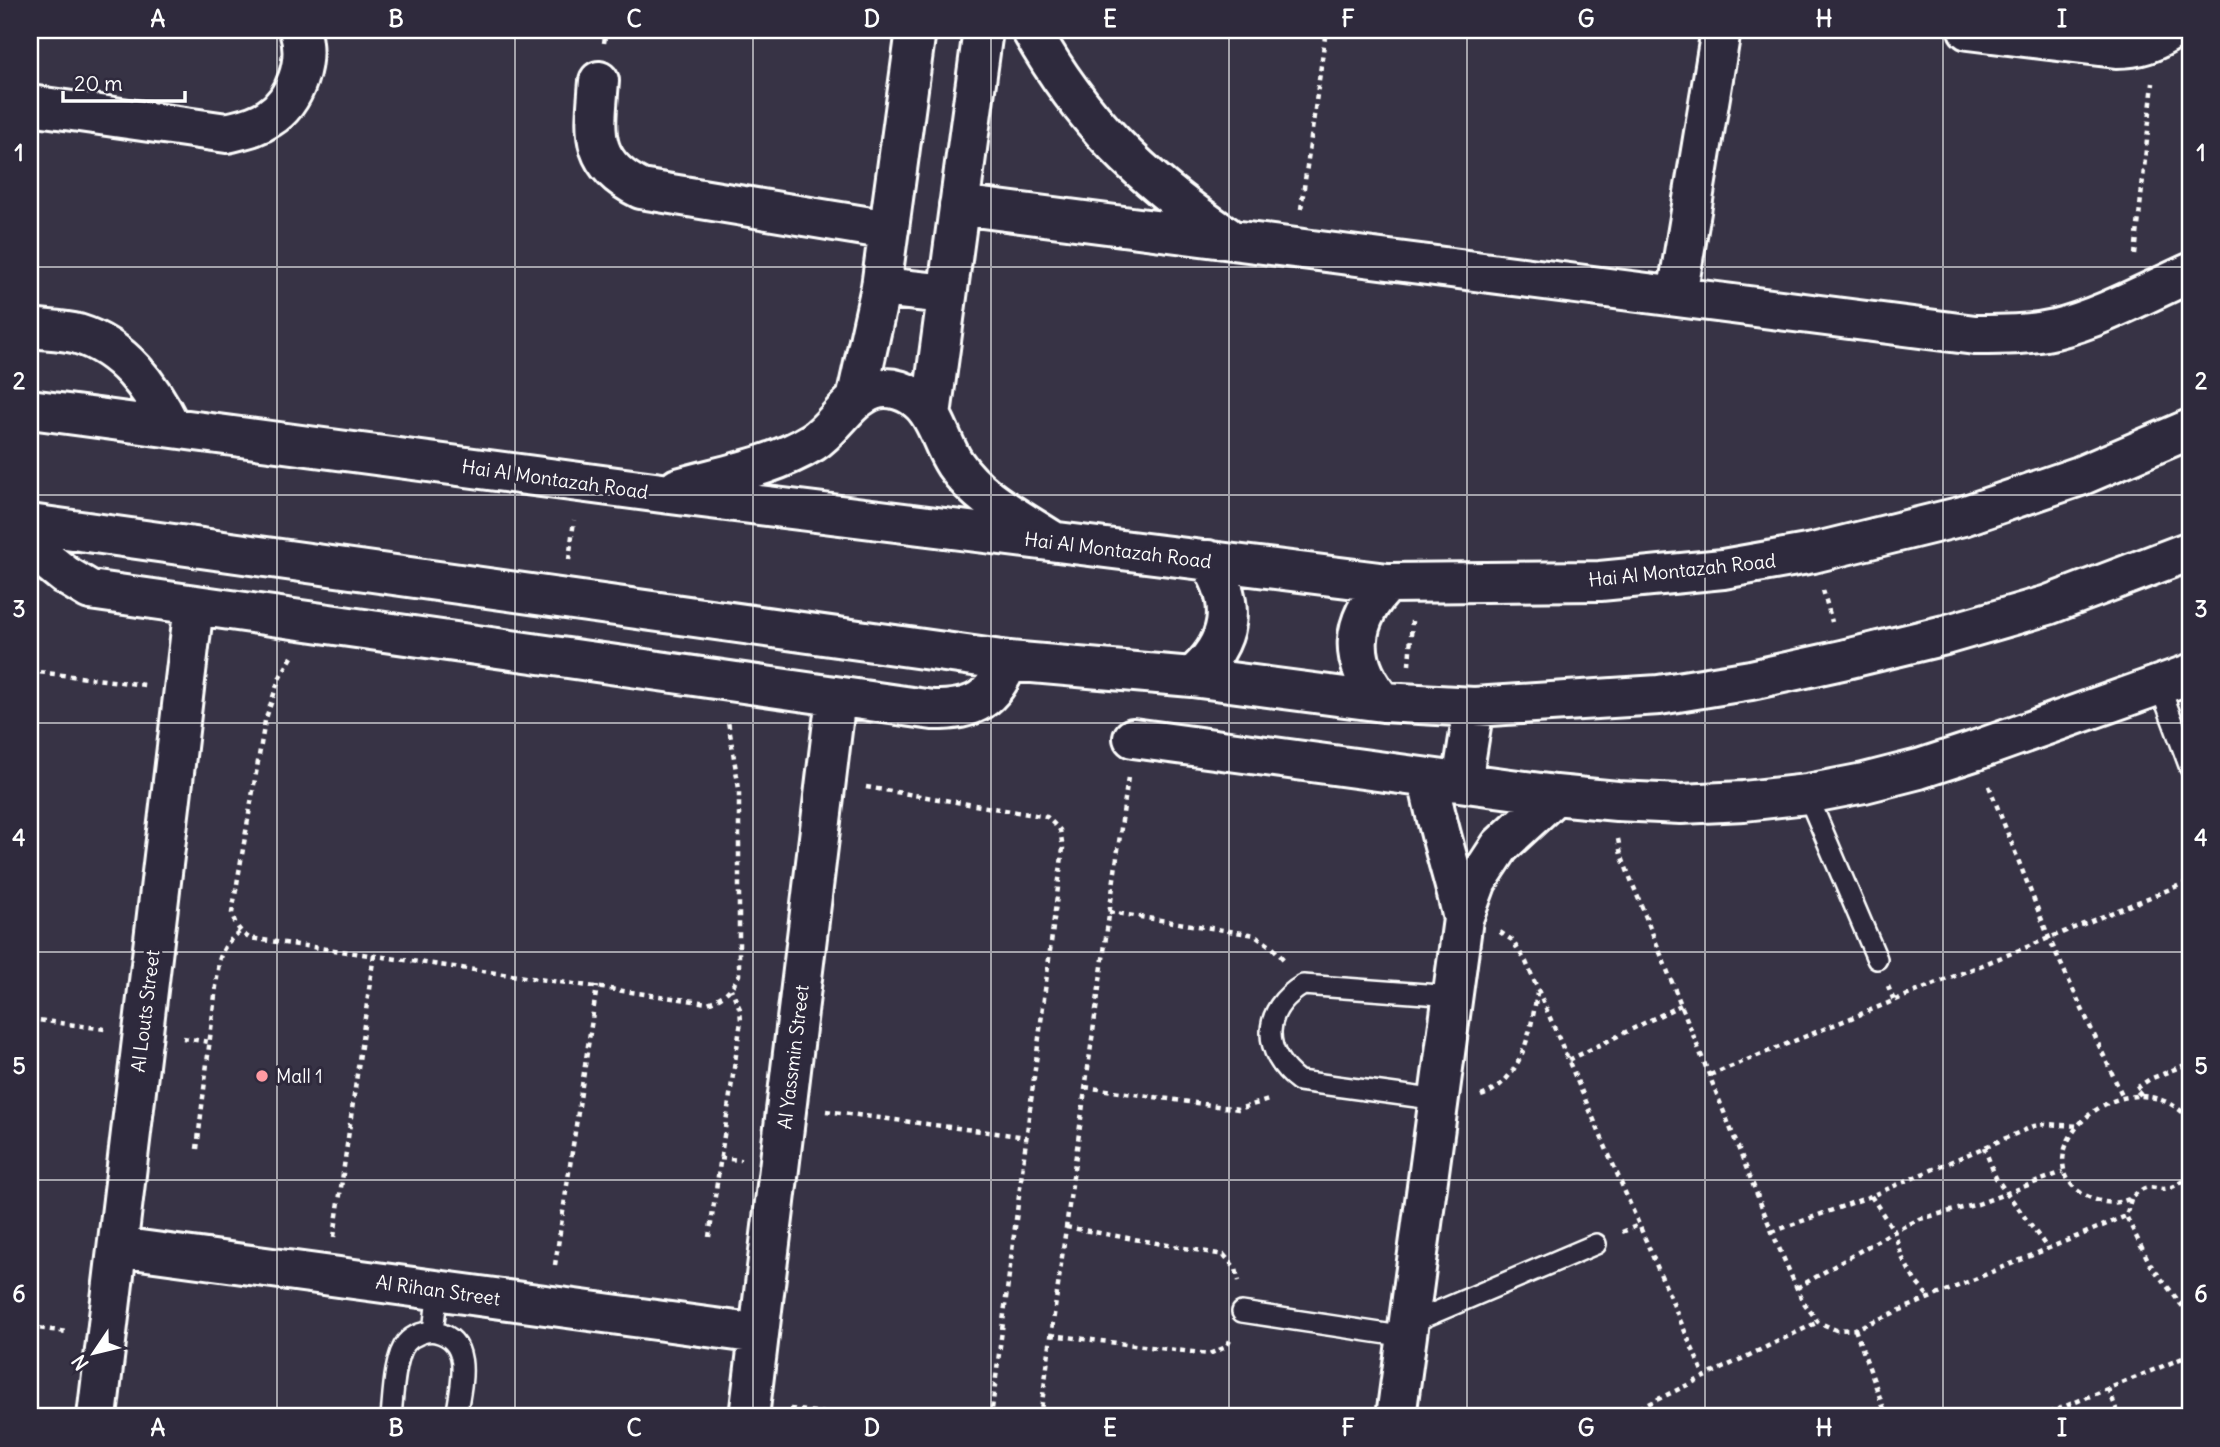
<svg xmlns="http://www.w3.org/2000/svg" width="2220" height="1447" viewBox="0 0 2220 1447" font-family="Delius,sans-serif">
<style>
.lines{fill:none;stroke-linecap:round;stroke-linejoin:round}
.lane-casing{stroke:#fff;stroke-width:24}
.street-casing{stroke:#fff;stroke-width:44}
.path{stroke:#fff;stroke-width:4.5;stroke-dasharray:5 5;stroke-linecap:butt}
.lane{stroke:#2f2a3d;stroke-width:19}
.street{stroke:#2f2a3d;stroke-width:38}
.grid{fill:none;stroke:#fff;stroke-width:2;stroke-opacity:0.55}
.poi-dot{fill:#ff9aa2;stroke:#2f2a3d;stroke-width:2.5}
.labels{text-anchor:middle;stroke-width:6;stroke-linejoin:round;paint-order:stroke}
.street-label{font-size:19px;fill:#fff;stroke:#2f2a3d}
.poi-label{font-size:19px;fill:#fff;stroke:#2f2a3d;text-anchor:start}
.neatline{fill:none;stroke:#fff;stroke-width:2.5}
.grid-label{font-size:23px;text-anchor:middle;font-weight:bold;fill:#fff}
</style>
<rect width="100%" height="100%" fill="#373345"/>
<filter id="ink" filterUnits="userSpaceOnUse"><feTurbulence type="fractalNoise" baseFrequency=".0143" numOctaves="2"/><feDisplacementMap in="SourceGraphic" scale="14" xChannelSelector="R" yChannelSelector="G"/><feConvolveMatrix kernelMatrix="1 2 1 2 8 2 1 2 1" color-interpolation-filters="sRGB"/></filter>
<g filter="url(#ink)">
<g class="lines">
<defs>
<path id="lane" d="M 2160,687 L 2190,768
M 1807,794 L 1877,959
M 1439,1100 L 1299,1081 C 1261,1052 1261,1010 1303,985 L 1453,996
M 1242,1312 L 1407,1337
M 1408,1324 L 1596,1244
M 433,1331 L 438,1290
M 391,1417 C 393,1398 394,1357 406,1343 C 413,1335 426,1330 436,1332 C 475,1341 460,1389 456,1417"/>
<path id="street" d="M 1031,30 C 1083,122 1140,177 1226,236
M 1968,30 L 2116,48 C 2138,48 2153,43 2172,30
M 599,81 C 595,132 588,163 641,189 L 889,230
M 30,105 L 227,133 C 242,129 256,127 269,118 C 296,101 309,60 299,30
M 959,205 L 1975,335 C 2002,335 2029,335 2055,329 C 2100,318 2148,292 2190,273
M 881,287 L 947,294
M 1677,296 L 1721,30
M 30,328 C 45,330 63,330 78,334 C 124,348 151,387 171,427
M 856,400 L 881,287 L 916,30
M 30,409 L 662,493 L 1388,583 L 1600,581 L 1723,569 L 1813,553 L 1963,516 L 2080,476 L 2190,429
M 931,415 L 983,30
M 678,488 C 723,475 773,467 813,442 C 835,428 848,399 873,390 C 890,384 910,392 922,404 C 938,420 942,445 955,464 C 978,498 1016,517 1050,539
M 30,524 L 1009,661 L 1192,677 L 1383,702 L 1474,707 L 1659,695 L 1751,680 L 1842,660 L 1945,635 L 2048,605 L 2190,551
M 30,547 L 65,575 L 90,590 L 933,710 C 976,710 991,700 1009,661
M 1192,677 C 1232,643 1238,603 1208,560
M 1383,702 C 1348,662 1349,621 1388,583
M 1133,738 L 1555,795 L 1617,801 L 1681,804 L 1744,801 L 1807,794 L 1864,783 L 1919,769 L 1974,751 L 2190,674
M 1428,778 C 1436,826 1453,872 1463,919
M 1462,782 L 1474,707
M 118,1247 L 759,1334
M 97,1417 L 194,605
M 749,1417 L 836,697
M 1396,1417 L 1463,919 L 1477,881 L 1500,846 L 1555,795"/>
</defs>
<!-- lane casing -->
<use href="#lane" class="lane-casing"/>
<!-- street casing -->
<use href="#street" class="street-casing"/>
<!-- path -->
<path class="path" d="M 604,43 L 606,30
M 1301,209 L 1326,30
M 2135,255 L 2153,83
M 569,560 L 574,520
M 1823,590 L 1832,622
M 292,657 L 279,679 L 265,721 L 232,913 C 235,925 239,931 249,938 L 708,1003 C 724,997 731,990 739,975 L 739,789 L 728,721
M 1409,665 L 1412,621
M 30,671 L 145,685
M 1989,786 L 2049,938 L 2123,1097
M 866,787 L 1047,817 L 1060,830 L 1063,848 L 991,1417
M 1618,839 L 1621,855 L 1772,1232 L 1802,1300 L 1818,1322 L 1836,1330 L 1855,1329 L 2126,1216
M 1109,912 L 1255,935 L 1273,948 L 1286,962
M 1500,932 L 1512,940 L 1526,962 L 1705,1378
M 1888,986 L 1894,1001
M 30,1019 L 105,1029
M 183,1038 L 209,1042
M 1569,1060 L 1681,1005
M 1710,1075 L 2190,881
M 1085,1087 L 1238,1109 L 1272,1099
M 2141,1095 L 2135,1089 L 2150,1079 L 2190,1063
M 1481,1096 C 1522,1081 1531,1031 1537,993
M 826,1111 L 1027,1137
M 2190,1119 C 2124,1050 2019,1155 2083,1194 C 2097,1202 2113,1206 2129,1199 C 2133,1197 2137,1192 2141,1190 C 2149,1185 2153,1188 2162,1189 C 2171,1189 2184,1182 2190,1176
M 1984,1147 L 1996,1178 L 2048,1249
M 197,1149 L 219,961 C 223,947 229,940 240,932
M 720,1158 L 741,1160
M 1871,1196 L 1894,1231 L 1902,1257 L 1915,1281 L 1930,1298
M 2131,1199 L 2126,1216 L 2150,1264 L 2190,1316
M 1066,1227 L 1224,1255 L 1236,1269 L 1239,1281
M 1622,1232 L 1639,1225
M 1772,1232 L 1871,1196 L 2034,1126 L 2045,1124 L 2079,1126
M 334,1237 L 374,954
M 709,1237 L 741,1021 L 740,1009 L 731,989
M 555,1265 L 597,986
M 1797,1288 L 1894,1231 L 1920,1219 L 1978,1204 L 2063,1172
M 30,1327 L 67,1332
M 1855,1329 L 1887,1417
M 1051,1335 L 1209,1354 L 1226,1347 L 1231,1339
M 2108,1389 L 2120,1417
M 790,1409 L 857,1417
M 1040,1417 L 1128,777
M 1621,1417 L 1818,1322
M 2039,1417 L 2190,1355"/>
<!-- lane -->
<use href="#lane" class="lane"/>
<!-- street -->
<use href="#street" class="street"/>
</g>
</g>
<!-- grid -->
<path class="grid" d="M 277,30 L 277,1417M 515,30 L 515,1417M 753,30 L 753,1417M 991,30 L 991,1417M 1229,30 L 1229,1417M 1467,30 L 1467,1417M 1705,30 L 1705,1417M 1943,30 L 1943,1417M 30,267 L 2190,267M 30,495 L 2190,495M 30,723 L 2190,723M 30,952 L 2190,952M 30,1180 L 2190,1180"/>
<!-- markers -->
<circle class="poi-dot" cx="262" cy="1076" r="7"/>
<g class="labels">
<!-- street labels -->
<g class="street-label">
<text transform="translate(555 479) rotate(8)" y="7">Hai Al Montazah Road</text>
<text transform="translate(1118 550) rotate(7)" y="7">Hai Al Montazah Road</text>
<text transform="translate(1682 570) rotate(-6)" y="7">Hai Al Montazah Road</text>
<text transform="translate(145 1011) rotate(-83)" y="7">Al Louts Street</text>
<text transform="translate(793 1057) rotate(-83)" y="7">Al Yassmin Street</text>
<text transform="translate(438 1290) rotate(8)" y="7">Al Rihan Street</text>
</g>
<!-- poi labels -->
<g class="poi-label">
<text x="276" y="1083">Mall 1</text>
</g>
</g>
<!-- margin -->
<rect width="2220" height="1447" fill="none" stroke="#2f2a3d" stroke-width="77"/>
<!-- north arrow -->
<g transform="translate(94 1353) rotate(235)" stroke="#2f2a3d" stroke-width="5" paint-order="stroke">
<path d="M0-5L12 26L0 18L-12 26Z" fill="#ffffff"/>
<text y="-10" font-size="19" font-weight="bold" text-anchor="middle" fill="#ffffff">N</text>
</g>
<!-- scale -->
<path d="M63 91v10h122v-10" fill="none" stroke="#ffffff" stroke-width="3.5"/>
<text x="74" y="91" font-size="21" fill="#ffffff" stroke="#2f2a3d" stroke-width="5" paint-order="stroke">20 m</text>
<rect x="38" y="38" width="2144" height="1370" class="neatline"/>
<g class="grid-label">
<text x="158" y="27">A</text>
<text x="396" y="27">B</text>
<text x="634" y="27">C</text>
<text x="872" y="27">D</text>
<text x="1110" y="27">E</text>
<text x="1348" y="27">F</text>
<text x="1586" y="27">G</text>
<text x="1824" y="27">H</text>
<text x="2062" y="27">I</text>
<text x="19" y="161">1</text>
<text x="2201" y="161">1</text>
<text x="19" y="389">2</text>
<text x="2201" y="389">2</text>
<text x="19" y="617">3</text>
<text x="2201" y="617">3</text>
<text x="19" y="846">4</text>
<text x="2201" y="846">4</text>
<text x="19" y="1074">5</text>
<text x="2201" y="1074">5</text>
<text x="19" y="1302">6</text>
<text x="2201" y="1302">6</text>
<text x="158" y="1436">A</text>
<text x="396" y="1436">B</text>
<text x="634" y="1436">C</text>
<text x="872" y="1436">D</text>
<text x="1110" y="1436">E</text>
<text x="1348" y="1436">F</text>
<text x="1586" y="1436">G</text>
<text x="1824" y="1436">H</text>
<text x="2062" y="1436">I</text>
</g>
</svg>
